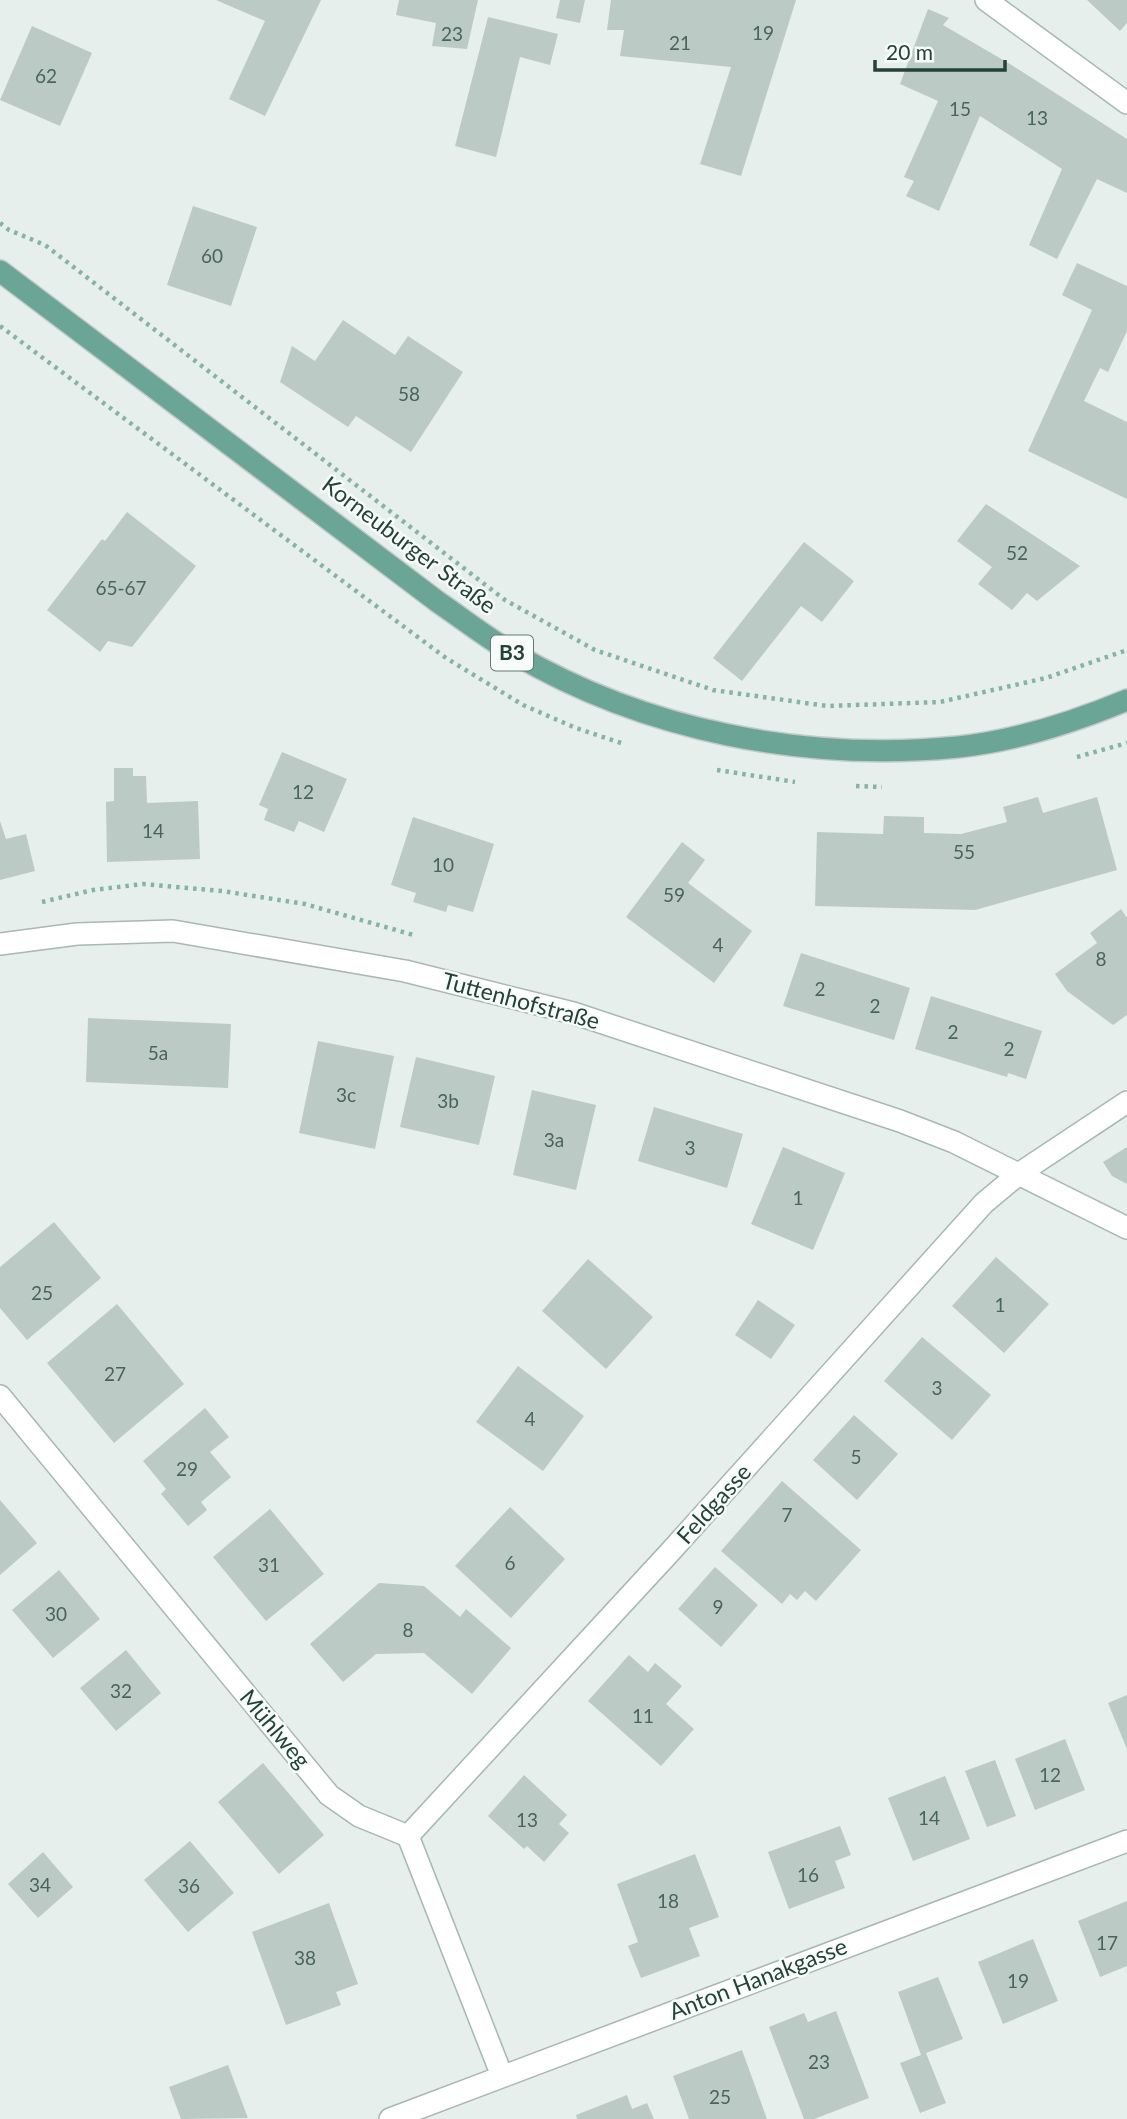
<svg xmlns="http://www.w3.org/2000/svg" width="1127" height="2119" viewBox="0 0 1127 2119" font-family="Lato,sans-serif">
<style>
.building{fill:#bbcac4}
.lines{fill:none;stroke-linecap:round;stroke-linejoin:round}
.minor-casing{stroke:#a8b8b2;stroke-width:24}
.major-casing{stroke:#c2cac8;stroke-width:24}
.path{stroke:#86b3a5;stroke-width:4.5;stroke-dasharray:3.5 5;stroke-linecap:butt}
.minor{stroke:#fff;stroke-width:21}
.major{stroke:#6aa596;stroke-width:21}
.labels{text-anchor:middle;stroke-width:5;stroke-linejoin:round;paint-order:stroke}
.number-label{font-size:19px;fill:#4a645c}
.shield{fill:#f7fbf9;stroke:#637a73;stroke-width:2}
.shield-label{font-size:21px;font-weight:bold;fill:#24423a}
.street-label{font-size:23px;fill:#24423a;stroke:#f7fbf9}
</style>
<rect width="100%" height="100%" fill="#e6efeb"/>
<!-- building -->
<path class="building" d="M 216,0 L 321,0 L 265,116 L 229,99 L 265,21 Z
M 399,0 L 478,0 L 467,49 L 432,46 L 436,23 L 396,15 Z
M 560,0 L 585,0 L 580,23 L 556,18 Z
M 611,0 L 796,0 L 741,176 L 700,164 L 731,67 L 620,56 L 624,30 L 607,30 Z
M 1087,0 L 1127,0 L 1127,23 L 1120,31 Z
M 928,9 L 949,18 L 943,25 L 1010,64 L 1127,139 L 1127,193 L 1097,179 L 1057,259 L 1029,245 L 1062,169 L 980,116 L 939,211 L 906,196 L 914,181 L 904,177 L 938,101 L 900,84 Z
M 488,17 L 558,34 L 550,65 L 520,57 L 496,157 L 455,146 Z
M 32,26 L 92,53 L 60,126 L 0,100 Z
M 193,206 L 257,227 L 231,306 L 167,285 Z
M 1077,263 L 1127,286 L 1127,331 L 1108,372 L 1100,368 L 1084,401 L 1127,422 L 1127,499 L 1028,451 L 1092,310 L 1062,295 Z
M 343,320 L 395,355 L 408,336 L 463,372 L 411,452 L 356,416 L 348,427 L 280,382 L 292,346 L 315,361 Z
M 986,504 L 1080,566 L 1037,601 L 1027,593 L 1012,610 L 978,584 L 992,567 L 957,541 Z
M 127,512 L 196,566 L 132,647 L 108,641 L 100,652 L 47,610 L 102,539 L 105,541 Z
M 804,542 L 854,581 L 822,622 L 801,606 L 742,681 L 713,658 Z
M 282,752 L 347,779 L 324,832 L 299,821 L 294,832 L 264,820 L 268,809 L 259,805 Z
M 114,768 L 133,768 L 133,776 L 146,776 L 147,803 L 198,801 L 200,859 L 107,862 L 106,802 L 114,801 Z
M 1038,797 L 1043,813 L 1097,797 L 1117,870 L 975,910 L 815,906 L 817,832 L 883,834 L 884,816 L 924,817 L 924,833 L 961,834 L 1007,822 L 1003,807 Z
M 413,817 L 494,844 L 473,912 L 448,905 L 446,912 L 413,902 L 416,893 L 391,885 Z
M 0,821 L 6,839 L 26,834 L 35,871 L 0,880 Z
M 682,842 L 705,860 L 688,883 L 752,931 L 714,983 L 626,917 Z
M 1121,909 L 1127,918 L 1127,1015 L 1113,1025 L 1067,991 L 1055,974 L 1097,943 L 1090,933 Z
M 801,953 L 910,988 L 894,1040 L 783,1006 Z
M 931,996 L 1042,1031 L 1026,1079 L 1008,1073 L 1007,1077 L 915,1049 Z
M 88,1018 L 231,1024 L 228,1088 L 86,1082 Z
M 318,1041 L 394,1056 L 375,1149 L 299,1133 Z
M 416,1057 L 495,1076 L 479,1145 L 400,1127 Z
M 532,1090 L 596,1105 L 576,1190 L 513,1175 Z
M 654,1107 L 743,1134 L 727,1188 L 638,1161 Z
M 783,1147 L 845,1173 L 813,1250 L 751,1224 Z
M 1127,1147 L 1127,1184 L 1112,1176 L 1103,1162 Z
M 54,1222 L 101,1278 L 27,1340 L 0,1308 L 0,1267 Z
M 996,1257 L 1049,1304 L 1004,1353 L 952,1306 Z
M 588,1259 L 653,1317 L 606,1369 L 542,1311 Z
M 758,1300 L 795,1325 L 771,1359 L 735,1335 Z
M 117,1304 L 184,1384 L 114,1443 L 47,1363 Z
M 922,1337 L 991,1395 L 952,1440 L 884,1381 Z
M 518,1366 L 584,1416 L 543,1471 L 476,1422 Z
M 205,1408 L 229,1437 L 210,1452 L 231,1477 L 201,1502 L 207,1510 L 188,1526 L 161,1494 L 166,1489 L 143,1461 Z
M 854,1415 L 898,1454 L 857,1500 L 813,1460 Z
M 782,1481 L 861,1550 L 816,1601 L 805,1591 L 797,1600 L 790,1594 L 782,1604 L 721,1551 Z
M 0,1500 L 37,1543 L 0,1575 Z
M 510,1507 L 565,1559 L 511,1618 L 455,1566 Z
M 270,1509 L 324,1574 L 266,1621 L 213,1557 Z
M 715,1567 L 758,1605 L 721,1647 L 678,1609 Z
M 59,1570 L 100,1619 L 53,1658 L 12,1610 Z
M 379,1583 L 424,1586 L 460,1617 L 466,1609 L 511,1648 L 472,1694 L 424,1653 L 376,1654 L 343,1682 L 310,1644 Z
M 126,1650 L 161,1693 L 116,1731 L 80,1688 Z
M 629,1655 L 648,1672 L 655,1663 L 682,1686 L 666,1704 L 694,1729 L 661,1766 L 588,1701 Z
M 1127,1695 L 1127,1749 L 1108,1703 Z
M 1065,1739 L 1085,1790 L 1035,1810 L 1015,1759 Z
M 995,1760 L 1016,1816 L 987,1827 L 965,1771 Z
M 263,1763 L 324,1835 L 279,1874 L 218,1802 Z
M 524,1775 L 567,1815 L 559,1824 L 569,1833 L 544,1862 L 527,1846 L 524,1849 L 488,1816 Z
M 945,1776 L 970,1839 L 913,1861 L 888,1798 Z
M 840,1826 L 851,1855 L 835,1861 L 845,1888 L 789,1909 L 768,1852 Z
M 190,1841 L 234,1893 L 188,1932 L 144,1880 Z
M 43,1852 L 73,1887 L 38,1918 L 8,1884 Z
M 695,1854 L 719,1917 L 689,1928 L 700,1956 L 641,1978 L 628,1946 L 638,1942 L 617,1884 Z
M 1127,1901 L 1127,1966 L 1100,1977 L 1078,1921 Z
M 329,1903 L 358,1984 L 336,1992 L 341,2005 L 286,2025 L 252,1932 Z
M 1033,1939 L 1058,2001 L 1003,2024 L 978,1962 Z
M 938,1977 L 963,2039 L 926,2053 L 946,2103 L 920,2113 L 900,2063 L 921,2055 L 898,1992 Z
M 836,2011 L 869,2098 L 814,2119 L 804,2119 L 769,2027 L 804,2013 L 808,2022 Z
M 742,2050 L 767,2119 L 689,2119 L 673,2076 Z
M 228,2065 L 248,2118 L 181,2119 L 169,2087 Z
M 627,2095 L 632,2109 L 647,2103 L 654,2119 L 577,2119 L 576,2115 Z"/>
<g class="lines">
<defs>
<path id="minor" d="M 986,0 L 1127,103
M 0,944 L 77,934 L 173,931 L 405,971 L 573,1013 L 900,1121 L 954,1142 L 1127,1228
M 0,1396 L 329,1795 L 359,1816 L 408,1836 L 502,2076
M 408,1836 L 671,1551 L 984,1203 L 1020,1173 L 1127,1102
M 390,2119 L 1127,1841"/>
<path id="major" d="M 0,271 L 438,602 C 463,619 487,638 513,653 C 645,731 806,762 958,747 C 1015,741 1074,722 1127,700"/>
</defs>
<!-- minor casing -->
<use href="#minor" class="minor-casing"/>
<!-- major casing -->
<use href="#major" class="major-casing"/>
<!-- path -->
<path class="path" d="M 0,223 L 9,230 L 45,245 L 505,600 L 595,650 L 713,690 L 827,706 L 940,702 L 1046,678 L 1127,650
M 0,326 L 446,658 L 523,705 L 576,728 L 621,743
M 1077,757 L 1127,743
M 717,770 L 795,782
M 856,786 L 882,787
M 42,902 L 93,890 L 143,884 L 222,891 L 305,904 L 417,936"/>
<!-- minor -->
<use href="#minor" class="minor"/>
<!-- major -->
<use href="#major" class="major"/>
</g>
<g class="labels">
<!-- number labels -->
<g class="number-label">
<text x="763" y="40">19</text>
<text x="452" y="41">23</text>
<text x="680" y="50">21</text>
<text x="46" y="83">62</text>
<text x="960" y="116">15</text>
<text x="1037" y="125">13</text>
<text x="212" y="263">60</text>
<text x="409" y="401">58</text>
<text x="1017" y="560">52</text>
<text x="121" y="595">65-67</text>
<text x="303" y="799">12</text>
<text x="153" y="838">14</text>
<text x="964" y="859">55</text>
<text x="443" y="872">10</text>
<text x="674" y="902">59</text>
<text x="718" y="952">4</text>
<text x="1101" y="966">8</text>
<text x="820" y="996">2</text>
<text x="875" y="1013">2</text>
<text x="953" y="1039">2</text>
<text x="1009" y="1056">2</text>
<text x="158" y="1060">5a</text>
<text x="346" y="1102">3c</text>
<text x="448" y="1108">3b</text>
<text x="554" y="1147">3a</text>
<text x="690" y="1155">3</text>
<text x="798" y="1205">1</text>
<text x="42" y="1300">25</text>
<text x="1000" y="1312">1</text>
<text x="115" y="1381">27</text>
<text x="937" y="1395">3</text>
<text x="530" y="1426">4</text>
<text x="856" y="1464">5</text>
<text x="187" y="1476">29</text>
<text x="787" y="1522">7</text>
<text x="510" y="1570">6</text>
<text x="269" y="1572">31</text>
<text x="718" y="1614">9</text>
<text x="56" y="1621">30</text>
<text x="408" y="1637">8</text>
<text x="121" y="1698">32</text>
<text x="643" y="1723">11</text>
<text x="1050" y="1782">12</text>
<text x="929" y="1825">14</text>
<text x="527" y="1827">13</text>
<text x="808" y="1882">16</text>
<text x="40" y="1892">34</text>
<text x="189" y="1893">36</text>
<text x="668" y="1908">18</text>
<text x="1107" y="1950">17</text>
<text x="305" y="1965">38</text>
<text x="1018" y="1988">19</text>
<text x="819" y="2069">23</text>
<text x="720" y="2104">25</text>
</g>
<!-- shield labels -->
<rect class="shield" x="491" y="635.5" width="42" height="35" rx="5"/>
<g class="shield-label">
<text x="512" y="660">B3</text>
</g>
<!-- street labels -->
<g class="street-label">
<text transform="translate(409 545) rotate(37)" y="8">Korneuburger Straße</text>
<text transform="translate(521 1001) rotate(15)" y="8">Tuttenhofstraße</text>
<text transform="translate(714 1504) rotate(-48)" y="8">Feldgasse</text>
<text transform="translate(275 1729) rotate(50)" y="8">Mühlweg</text>
<text transform="translate(758 1979) rotate(-21)" y="8">Anton Hanakgasse</text>
</g>
</g>
<!-- scale -->
<path d="M875 60v10h130v-10" fill="none" stroke="#24423a" stroke-width="3.5"/>
<text x="886" y="60" font-size="21" fill="#24423a" stroke="#f7fbf9" stroke-width="5" paint-order="stroke">20 m</text>
</svg>
